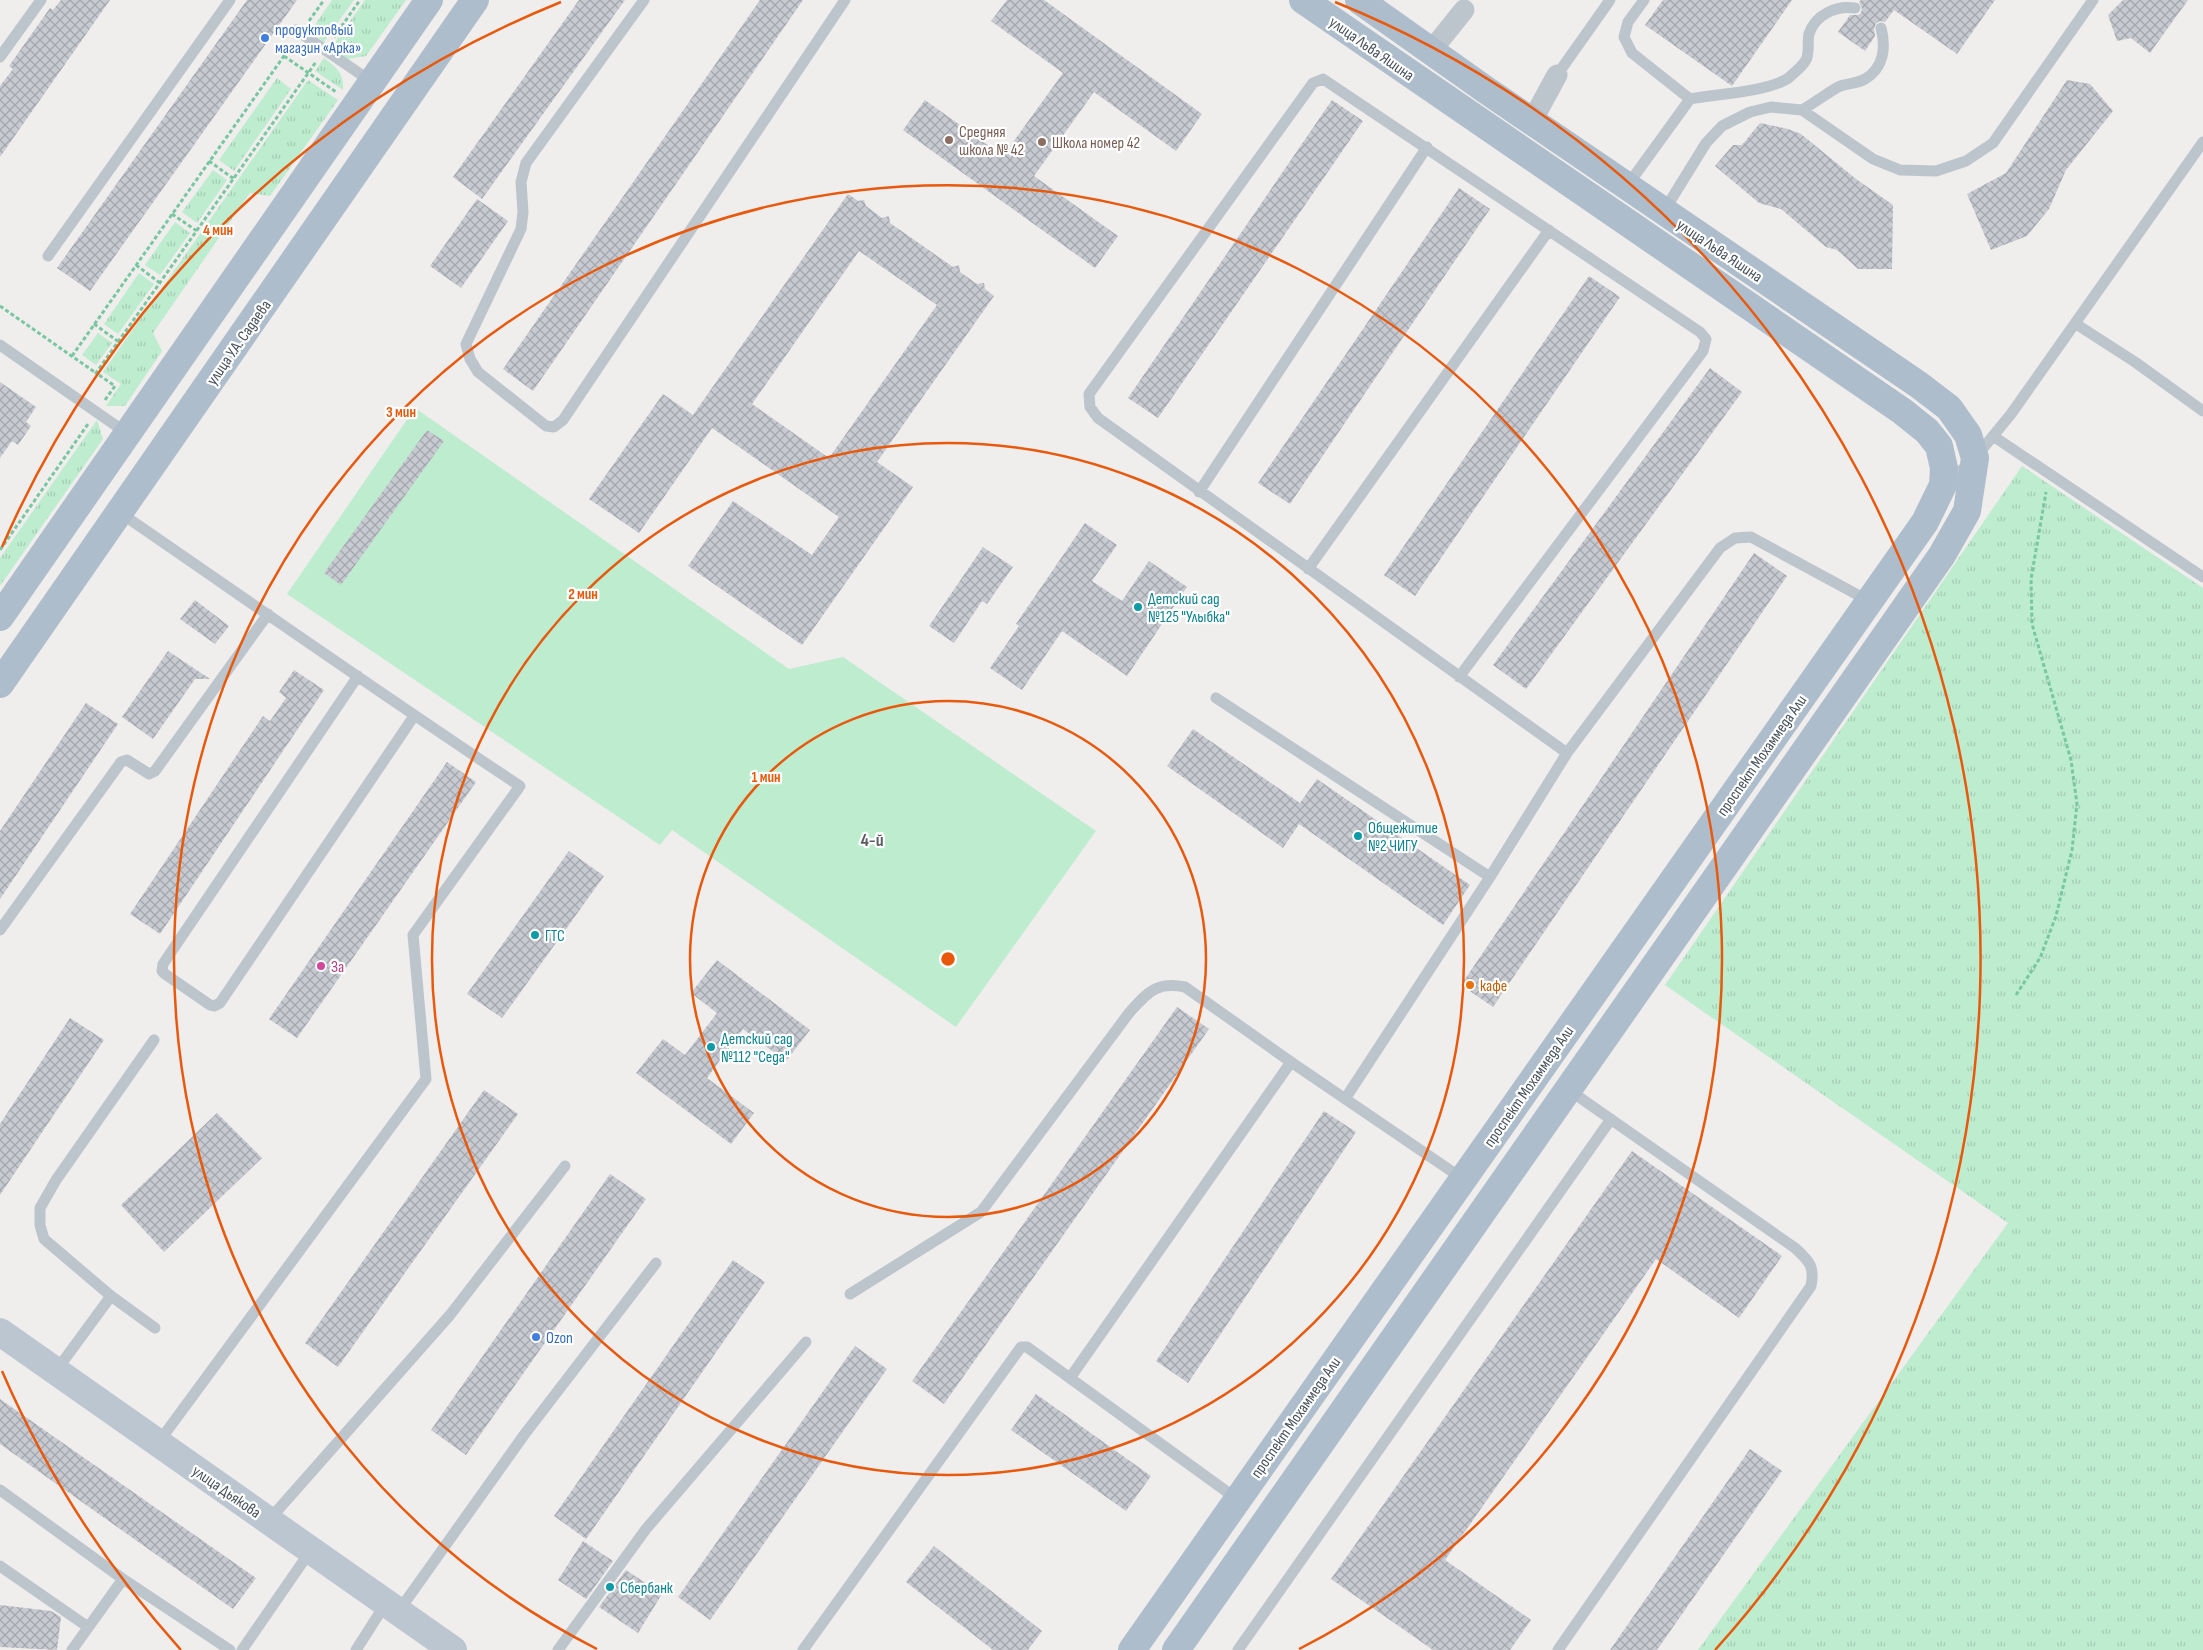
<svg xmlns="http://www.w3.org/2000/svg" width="2203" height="1650" viewBox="0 0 2203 1650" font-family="'Sofia Sans Condensed',sans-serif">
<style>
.grass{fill:url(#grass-tufts)}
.green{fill:#bdeccf}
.building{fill:url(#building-cross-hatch);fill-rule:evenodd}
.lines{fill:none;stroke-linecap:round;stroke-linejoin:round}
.path{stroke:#77c8a0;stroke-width:3;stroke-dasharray:4 2.5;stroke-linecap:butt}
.lane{stroke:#bcc5cc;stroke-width:11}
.street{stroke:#bcc5cc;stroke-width:21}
.secondary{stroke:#bcc6d1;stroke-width:28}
.primary{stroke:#aebdcb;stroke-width:28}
.ring{fill:none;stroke:#e8590c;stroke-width:2.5}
.shop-dot{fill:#3f7fe0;stroke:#fff;stroke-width:2}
.education-dot{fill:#8d6e63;stroke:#fff;stroke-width:2}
.culture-dot{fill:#0f9aa8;stroke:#fff;stroke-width:2}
.hotel-dot{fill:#d1479c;stroke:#fff;stroke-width:2}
.food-dot{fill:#e8710a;stroke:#fff;stroke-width:2}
.labels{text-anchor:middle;stroke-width:4.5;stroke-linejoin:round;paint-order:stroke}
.shop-label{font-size:16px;fill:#366cbe;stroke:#fff;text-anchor:start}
.street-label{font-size:16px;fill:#47515a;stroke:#fff}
.education-label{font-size:16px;fill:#785e54;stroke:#fff;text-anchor:start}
.culture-label{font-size:16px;fill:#0d838f;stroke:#fff;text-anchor:start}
.hotel-label{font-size:16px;fill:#b23c85;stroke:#fff;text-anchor:start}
.food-label{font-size:16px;fill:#c56008;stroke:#fff;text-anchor:start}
.neighbourhood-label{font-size:18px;font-weight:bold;fill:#5a5e62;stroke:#fff}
.centre{fill:#e8590c;stroke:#fff;stroke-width:2.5}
.ring-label{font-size:15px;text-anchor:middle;font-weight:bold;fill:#e8590c;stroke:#fff;stroke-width:4.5;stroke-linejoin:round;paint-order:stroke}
</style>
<defs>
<pattern id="grass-tufts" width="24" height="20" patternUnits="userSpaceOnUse" patternTransform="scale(1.25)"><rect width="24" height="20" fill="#bdeccf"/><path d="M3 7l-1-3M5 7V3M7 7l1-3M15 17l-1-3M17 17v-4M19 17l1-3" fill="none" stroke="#a4ccb4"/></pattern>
<pattern id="building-cross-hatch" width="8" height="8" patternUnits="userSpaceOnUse" patternTransform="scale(1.25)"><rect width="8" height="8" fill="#c7cad0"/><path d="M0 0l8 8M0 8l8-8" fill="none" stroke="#a3a6ac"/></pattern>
</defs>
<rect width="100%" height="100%" fill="#f0eded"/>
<!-- grass -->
<path class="grass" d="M 332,0 L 354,0 L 324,42 L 310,32 Z
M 365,0 L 406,0 L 366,56 L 347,59 L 331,48 Z
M 324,58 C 337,68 344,73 343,90 L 315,71 Z
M 277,78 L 291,89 L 234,171 L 219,160 Z
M 308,80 L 338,100 L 270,196 L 250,193 L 153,333 L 162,351 L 125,406 L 106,406 L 121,384 L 103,372 Z
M 213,170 L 227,180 L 197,223 L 182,212 Z
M 175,222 L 190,233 L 160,275 L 145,265 Z
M 139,273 L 154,284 L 118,334 L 104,324 Z
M 98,333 L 112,343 L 96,365 L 82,355 Z
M 97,420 L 103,439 L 0,586 L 0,558 Z
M 2022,466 L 2203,588 L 2203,1650 L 1698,1650 L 2008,1223 L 1665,985 Z"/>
<!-- green -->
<path class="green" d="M 415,408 L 789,669 L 843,657 L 1096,831 L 956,1027 L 672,830 L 660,845 L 287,594 Z"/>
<!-- building -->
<path class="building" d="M 61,0 L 110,0 L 0,157 L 0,86 L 13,69 L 9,66 L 50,8 L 53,10 Z
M 247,0 L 297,0 L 90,291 L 57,268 Z
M 579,0 L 625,0 L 482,199 L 453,177 Z
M 760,0 L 803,0 L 533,391 L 503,369 Z
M 1007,0 L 1044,0 L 1202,114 L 1176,151 L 1094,92 L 1034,176 L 1118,236 L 1095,268 L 903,130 L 925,100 L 1003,156 L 1063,73 L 991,21 Z
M 1663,0 L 1792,0 L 1732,86 L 1645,25 Z
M 1861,0 L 1995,0 L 1957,54 L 1894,10 L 1885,22 L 1880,21 L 1876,23 L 1874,29 L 1875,36 L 1865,51 L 1838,32 L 1850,15 L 1858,15 L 1861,13 L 1862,8 L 1859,2 Z
M 2123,0 L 2188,0 L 2150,53 L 2131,38 L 2117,41 L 2108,15 Z
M 2067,80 L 2090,84 L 2113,111 L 2066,170 L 2049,209 L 2027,236 L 1991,250 L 1967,194 L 2006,173 Z
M 1332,100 L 1363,121 L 1158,418 L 1128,398 Z
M 1760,123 L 1788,129 L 1801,134 L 1856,179 L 1893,205 L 1892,269 L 1858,269 L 1837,250 L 1826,247 L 1781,209 L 1759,203 L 1715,166 L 1733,145 L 1742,145 Z
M 1459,188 L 1490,209 L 1290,504 L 1258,483 Z
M 848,194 L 858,201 L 864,200 L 866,206 L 882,218 L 889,216 L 890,223 L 953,267 L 959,265 L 960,272 L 977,284 L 984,283 L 985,289 L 994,296 L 877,462 L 913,487 L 802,645 L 688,566 L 733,501 L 812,555 L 839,517 L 712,428 L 639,533 L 589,499 L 663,394 L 693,415 ZM 859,251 L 937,305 L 829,458 L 752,404 Z
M 477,199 L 508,221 L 461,288 L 430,266 Z
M 1589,276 L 1620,297 L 1415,596 L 1384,575 Z
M 1710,368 L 1742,392 L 1526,689 L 1493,665 Z
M 0,382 L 36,407 L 26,422 L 31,426 L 18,445 L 12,441 L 0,458 Z
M 427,430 L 444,441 L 341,585 L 324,573 Z
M 1085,523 L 1117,545 L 1092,581 L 1122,601 L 1149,561 L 1187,587 L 1127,676 L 1062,631 L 1022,690 L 990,668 L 1019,626 L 1016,624 Z
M 983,547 L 1013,567 L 987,604 L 982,601 L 954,643 L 929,626 Z
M 1754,553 L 1787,576 L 1493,1007 L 1461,985 Z
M 195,600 L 229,626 L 215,644 L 180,619 Z
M 168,651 L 210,679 L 195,679 L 153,739 L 122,717 Z
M 294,670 L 324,690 L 160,934 L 130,914 L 263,716 L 270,721 L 286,698 L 279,692 Z
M 86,703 L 118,724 L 0,899 L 0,831 Z
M 1193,729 L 1300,803 L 1317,779 L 1470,885 L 1443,925 L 1299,824 L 1283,848 L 1167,766 Z
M 447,762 L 476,782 L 297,1038 L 269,1019 Z
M 569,851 L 604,876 L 502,1018 L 467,994 Z
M 717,960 L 810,1030 L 786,1061 L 743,1029 L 707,1078 L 754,1113 L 731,1144 L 636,1073 L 663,1039 L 685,1055 L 717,1013 L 691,993 Z
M 1177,1007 L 1209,1029 L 944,1404 L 912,1381 Z
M 70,1018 L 104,1040 L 0,1195 L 0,1124 Z
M 484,1090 L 518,1114 L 338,1367 L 305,1343 Z
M 1324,1111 L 1356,1132 L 1188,1383 L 1156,1361 Z
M 217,1113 L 262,1158 L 164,1252 L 121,1205 Z
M 1632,1151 L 1782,1256 L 1739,1318 L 1656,1259 L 1445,1560 L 1531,1620 L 1510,1650 L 1433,1650 L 1331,1579 Z
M 610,1174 L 646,1199 L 466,1455 L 431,1430 Z
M 733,1260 L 765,1282 L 586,1539 L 554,1516 Z
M 855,1346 L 887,1369 L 710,1620 L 678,1597 Z
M 1036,1394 L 1151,1476 L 1126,1511 L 1011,1430 Z
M 0,1399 L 256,1578 L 233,1609 L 0,1444 Z
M 1750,1449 L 1782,1471 L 1657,1650 L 1610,1650 Z
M 583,1541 L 613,1561 L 586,1599 L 558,1580 Z
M 934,1546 L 1042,1631 L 1028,1650 L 993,1650 L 906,1582 Z
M 626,1570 L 662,1594 L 638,1633 L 599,1607 Z
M 0,1605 L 51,1611 L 61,1617 L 57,1650 L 0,1647 Z"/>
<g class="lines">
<!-- path -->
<path class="path" d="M 309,21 L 324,0
M 334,37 L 360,0
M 284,56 L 336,92
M 209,161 L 234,179
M 172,214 L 197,231
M 136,265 L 160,283
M 0,306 L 96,373
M 94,324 L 119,342
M 72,356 L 291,46
M 105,400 L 115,386 L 96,373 L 316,62
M 0,550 L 88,424
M 2016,995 L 2040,958 L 2056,916 L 2072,850 L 2077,804 L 2071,760 L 2032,624 L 2031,579 L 2046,492"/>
<!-- lane -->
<path class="lane" d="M 644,0 L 526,163 L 521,182 L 523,212 L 521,229 L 466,344 L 470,359 L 478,372 L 546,426 L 554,427 L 563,420 L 845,0
M 296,30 L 372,82
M 0,57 L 41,0
M 1557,75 L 1610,0
M 1690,99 C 1716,94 1765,92 1787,79 C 1793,74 1802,67 1806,60 C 1810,53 1807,42 1809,34 C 1815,15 1836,5 1855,8
M 1802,110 C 1814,103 1826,94 1838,87 C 1846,83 1857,84 1865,79 C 1884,68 1886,47 1881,28
M 1627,186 L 1690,99 L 1632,53 L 1624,37 L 1628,22 L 1644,0
M 1664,211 L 1706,143 L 1722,126 L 1750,112 L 1771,107 L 1802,110 L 1873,159 L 1900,170 L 1936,171 L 1966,161 L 1993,143 L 2093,0
M 48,256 L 230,0
M 2076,324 L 2135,362 L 2203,411
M 0,345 L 128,434
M 1993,436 L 2203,577
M 1947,483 L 1975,458 L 2011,414 L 2203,142
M 1199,492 L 1427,147
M 119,512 C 253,604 385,697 520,786 L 413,935 L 426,1079 L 158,1443
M 1308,569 L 1549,230
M 358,676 L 163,964 L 162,971 L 165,974 L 210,1005 L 214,1006 L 220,1003 L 414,716
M 1459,677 L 1703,351 L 1706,339 L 1700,332 L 1323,79 L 1313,83 L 1089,394 L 1090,407 L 1098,418 L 1567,753 L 1720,548 L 1735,538 L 1751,537 L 1869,601
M 1216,698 L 1490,877 L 1567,753
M 0,930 L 121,762 L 127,760 L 146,772 L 149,774 L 155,771 L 268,614
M 154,1040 L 56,1180 L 40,1208 L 40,1225 L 44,1239 L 111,1296 L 155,1328
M 1345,1099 L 1490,877
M 850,1294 L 981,1212 L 1129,1013 C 1147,993 1156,981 1185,987 L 1291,1062 L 1463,1179
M 56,1371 L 111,1296
M 1070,1378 L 1291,1062
M 0,1490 L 123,1579
M 269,1520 L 450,1315 L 565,1166
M 0,1566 L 88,1627
M 398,1612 L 524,1435 L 656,1263
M 72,1650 L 123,1579 L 230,1650
M 242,1650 L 311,1550
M 356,1650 L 386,1603
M 558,1650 L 646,1529 L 806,1342
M 803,1650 L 1021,1347 L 1027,1347 L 1237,1499
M 1238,1650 L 1611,1119
M 1558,1650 L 1811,1286 C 1815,1266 1809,1261 1795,1248 L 1569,1090"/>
<!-- street -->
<path class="street" d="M 1431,51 L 1464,10
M 1532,121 L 1557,75"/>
<!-- secondary -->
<path class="secondary" d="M 0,1332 L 453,1650"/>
<!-- primary -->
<path class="primary" d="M 0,617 L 429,0
M 0,684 L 475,0
M 1132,1650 L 1925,522 L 1943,485 L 1944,468 L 1939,446 L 1927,431 L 1902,411 L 1303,0
M 1176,1650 L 1942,555 L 1967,511 L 1975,458 L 1968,435 L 1949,408 L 1919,385 L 1486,90 L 1359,0"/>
</g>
<!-- distance rings -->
<g class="ring">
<circle cx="948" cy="959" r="258"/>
<circle cx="948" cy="959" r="516"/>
<path d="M597 1649A774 774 0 1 1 1299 1649"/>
<path d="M181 1650A1032 1032 0 0 1 2 1371M2 547A1032 1032 0 0 1 561 2M1335 2A1032 1032 0 0 1 1715 1650"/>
</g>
<!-- markers -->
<g class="shop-dot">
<circle cx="265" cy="38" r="5"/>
<circle cx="536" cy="1337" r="5"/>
</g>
<g class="education-dot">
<circle cx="949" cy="140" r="5"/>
<circle cx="1042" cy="142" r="5"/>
</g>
<g class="culture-dot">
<circle cx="1138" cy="607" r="5"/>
<circle cx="1358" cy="836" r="5"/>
<circle cx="535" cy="935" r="5"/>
<circle cx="711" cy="1047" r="5"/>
<circle cx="610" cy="1587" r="5"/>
</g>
<circle class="hotel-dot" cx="321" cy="966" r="5"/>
<circle class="food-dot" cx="1470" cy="985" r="5"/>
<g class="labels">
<!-- shop labels -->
<g class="shop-label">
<text x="275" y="35">продуктовый<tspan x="275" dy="18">магазин «Арка»</tspan></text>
<text x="546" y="1343">Ozon</text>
</g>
<!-- street labels -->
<g class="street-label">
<text transform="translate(1372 48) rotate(35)" y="6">улица Льва Яшина</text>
<text transform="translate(1720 250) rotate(34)" y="6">улица Льва Яшина</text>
<text transform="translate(238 342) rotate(-55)" y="6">улица У.А. Садаева</text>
<text transform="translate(1761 755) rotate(-55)" y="6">проспект Мохаммеда Али</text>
<text transform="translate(1528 1086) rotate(-55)" y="6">проспект Мохаммеда Али</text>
<text transform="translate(1295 1417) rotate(-55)" y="6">проспект Мохаммеда Али</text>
<text transform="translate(227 1491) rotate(35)" y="6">улица Дьякова</text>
</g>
<!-- education labels -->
<g class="education-label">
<text x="959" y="137">Средняя<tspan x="959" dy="18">школа № 42</tspan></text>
<text x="1052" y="148">Школа номер 42</text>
</g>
<!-- culture labels -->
<g class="culture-label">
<text x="1148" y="604">Детский сад<tspan x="1148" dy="18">№125 "Улыбка"</tspan></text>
<text x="1368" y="833">Общежитие<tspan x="1368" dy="18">№2 ЧИГУ</tspan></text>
<text x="545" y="941">ГТС</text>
<text x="721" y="1044">Детский сад<tspan x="721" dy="18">№112 "Седа"</tspan></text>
<text x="620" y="1593">Сбербанк</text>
</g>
<!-- hotel labels -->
<g class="hotel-label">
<text x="331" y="972">За</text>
</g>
<!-- food labels -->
<g class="food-label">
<text x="1480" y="991">кафе</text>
</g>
<!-- neighbourhood labels -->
<g class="neighbourhood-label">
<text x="872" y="846">4-й</text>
</g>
</g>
<circle cx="948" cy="959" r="8" class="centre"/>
<g class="ring-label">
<text x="218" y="235">4 мин</text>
<text x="401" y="417">3 мин</text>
<text x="583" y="599">2 мин</text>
<text x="766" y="782">1 мин</text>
</g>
</svg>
